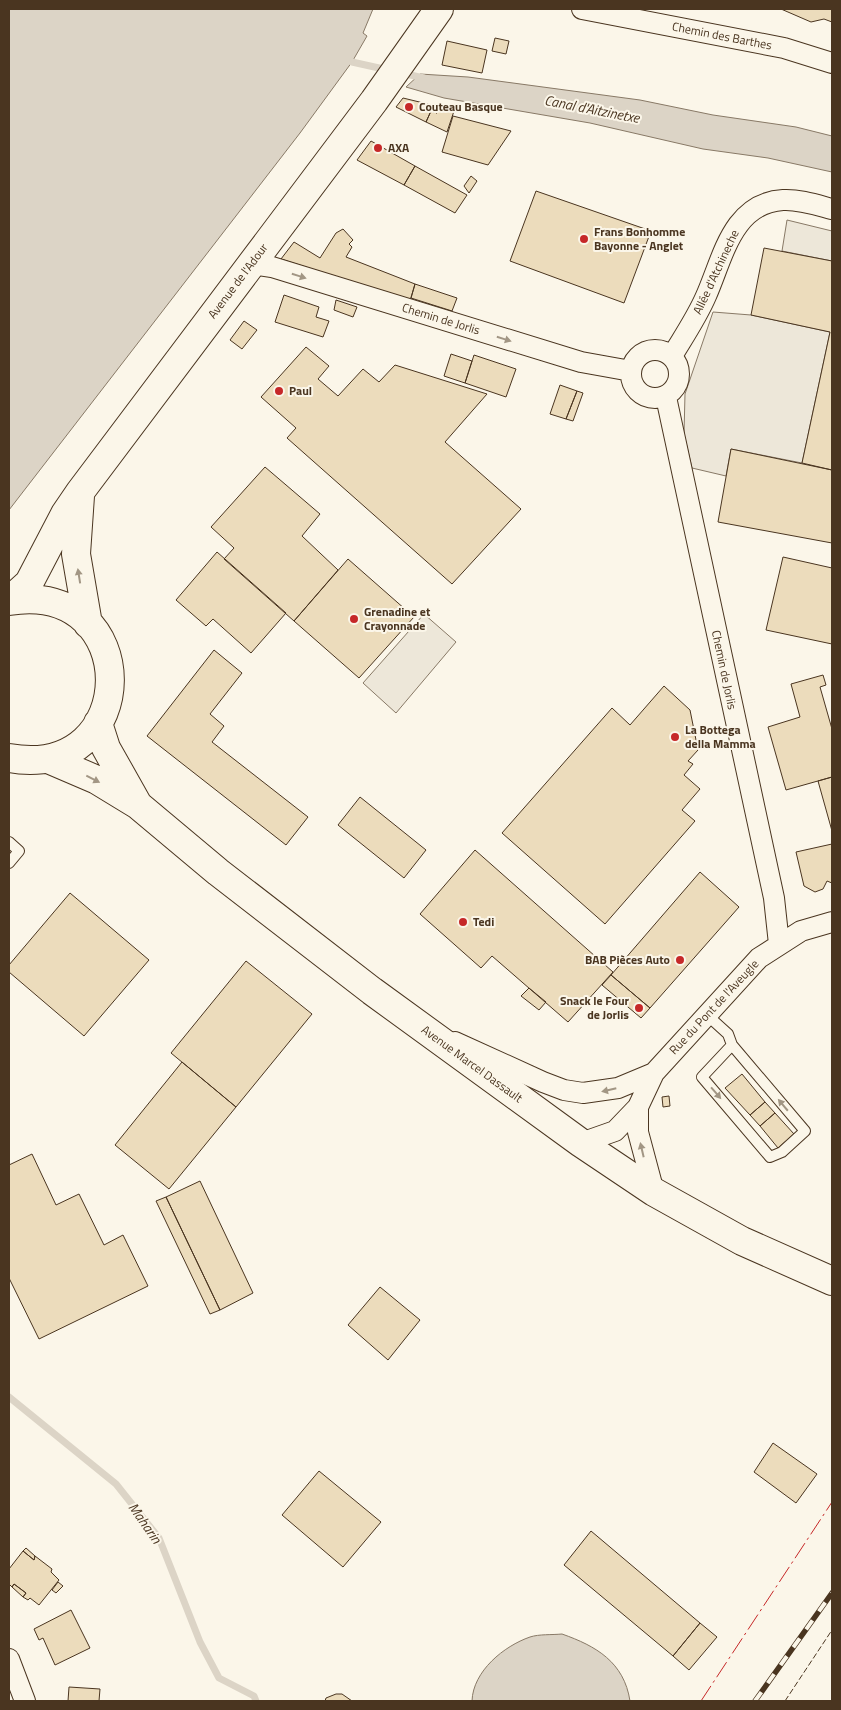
<svg xmlns="http://www.w3.org/2000/svg" width="841" height="1710" viewBox="0 0 841 1710" font-family="'Titillium Web',sans-serif">
<style>
.parking{fill:#ede7d9;stroke:#887966}
.water{fill:#dcd4c6;stroke:#887966}
.lines{fill:none;stroke-linecap:round;stroke-linejoin:round}
.stream{stroke:#dcd4c6;stroke-width:7}
.building{fill:#ecdcbc;stroke:#4a3520}
.lane-casing{stroke:#4a3520;stroke-width:12}
.street-casing{stroke:#4a3520;stroke-width:22}
.secondary-casing{stroke:#4a3520;stroke-width:30}
.lane{stroke:#fbf6e9;stroke-width:10}
.street{stroke:#fbf6e9;stroke-width:20}
.secondary{stroke:#fbf6e9;stroke-width:28}
.rail-casing{stroke:#4a3520;stroke-width:5.5}
.rail{stroke:#fbf6e9;stroke-width:4;stroke-dasharray:11;stroke-linecap:butt}
.fence{stroke:#4a3520;stroke-width:1;stroke-dasharray:6 2.5;stroke-linecap:butt}
.power{stroke:#c62828;stroke-width:1;stroke-dasharray:18 4 2.5 4;stroke-linecap:butt}
.oneway{fill:#a29684}
.poi-dot{fill:#c62828;stroke:#fbf6e9;stroke-width:2}
.labels{text-anchor:middle;stroke-width:4;stroke-linejoin:round;paint-order:stroke}
.street-label{font-size:12px;fill:#4a3520;stroke:#fbf6e9}
.poi-label{font-size:12px;font-weight:bold;fill:#4a3520;stroke:#fbf6e9;text-anchor:start}
.water-label{font-size:14px;font-style:italic;fill:#4a3520;stroke:#fbf6e9}
</style>
<rect width="100%" height="100%" fill="#fbf6e9"/>
<!-- parking -->
<path class="parking" d="M 787,220 L 832,231 L 832,261 L 782,251 Z
M 713,312 L 751,315 L 830,332 L 802,463 L 731,449 L 726,476 L 692,468 L 684,434 L 685,394 Z
M 424,614 L 456,642 L 396,713 L 363,683 Z"/>
<!-- water -->
<path class="water" d="M 9,9 L 373,9 L 363,33 L 367,36 L 352,62 L 300,133 L 9,510 Z
M 420,74 L 468,77 L 640,100 L 713,115 L 796,127 L 832,136 L 832,172 L 768,158 L 703,149 L 590,123 L 444,98 L 406,87 Z
M 562,1634 C 596,1646 624,1662 630,1701 L 472,1701 C 473,1671 504,1646 530,1637 C 539,1634 552,1635 562,1634 Z"/>
<g class="lines">
<!-- stream -->
<path class="stream" d="M 352,62 L 388,70
M 401,73 L 424,78
M 9,1397 L 116,1484 L 159,1538 L 200,1642 L 219,1678 L 254,1696 L 256,1701"/>
</g>
<!-- building -->
<path class="building" d="M 781,9 L 832,9 L 832,22 L 824,19 L 811,22 Z
M 495,38 L 509,41 L 506,54 L 492,51 Z
M 447,41 L 487,50 L 482,73 L 442,65 Z
M 403,98 L 440,107 L 437,113 L 431,111 L 426,122 L 396,107 Z
M 440,107 L 454,111 L 447,132 L 426,122 L 431,111 L 437,113 Z
M 453,116 L 511,131 L 488,165 L 442,152 Z
M 371,141 L 415,166 L 404,185 L 357,160 Z
M 415,166 L 467,195 L 455,213 L 404,185 Z
M 471,176 L 477,181 L 469,193 L 464,186 Z
M 536,191 L 651,231 L 624,303 L 510,261 Z
M 343,229 L 353,240 L 349,244 L 352,247 L 346,257 L 415,284 L 410,301 L 281,259 L 294,242 L 320,258 L 336,233 Z
M 764,248 L 832,261 L 832,470 L 802,463 L 830,332 L 751,315 Z
M 415,284 L 457,298 L 452,311 L 411,298 Z
M 284,295 L 319,307 L 316,317 L 329,321 L 323,337 L 275,322 Z
M 336,300 L 357,307 L 353,317 L 334,310 Z
M 244,321 L 257,330 L 242,349 L 230,340 Z
M 306,347 L 329,366 L 318,379 L 338,396 L 363,369 L 379,382 L 395,365 L 487,394 L 445,442 L 521,509 L 452,584 L 287,438 L 296,428 L 261,397 Z
M 451,354 L 472,361 L 465,383 L 444,376 Z
M 474,355 L 516,369 L 506,397 L 465,383 Z
M 560,385 L 577,391 L 566,419 L 550,414 Z
M 577,391 L 583,393 L 573,421 L 566,419 Z
M 731,449 L 832,470 L 832,543 L 718,522 Z
M 265,467 L 320,514 L 302,536 L 338,570 L 294,621 L 224,559 L 234,548 L 211,527 Z
M 217,552 L 286,613 L 251,653 L 213,619 L 206,626 L 176,600 Z
M 783,557 L 832,568 L 832,644 L 766,630 Z
M 348,559 L 414,617 L 359,678 L 294,621 Z
M 214,650 L 242,673 L 210,714 L 224,726 L 212,742 L 308,817 L 286,845 L 147,736 Z
M 823,675 L 826,685 L 820,687 L 832,729 L 832,777 L 786,790 L 768,727 L 800,717 L 791,684 Z
M 664,686 L 690,710 L 698,750 L 688,761 L 693,764 L 684,775 L 700,789 L 682,810 L 695,821 L 605,924 L 502,833 L 612,708 L 630,725 Z
M 832,777 L 832,831 L 818,781 Z
M 360,797 L 426,850 L 404,878 L 338,825 Z
M 832,844 L 832,883 L 827,881 L 823,889 L 815,892 L 804,886 L 796,852 Z
M 475,850 L 613,972 L 568,1022 L 492,956 L 481,968 L 420,914 Z
M 700,872 L 739,907 L 650,1008 L 611,975 Z
M 70,893 L 149,960 L 84,1036 L 9,972 L 9,965 Z
M 246,961 L 312,1014 L 236,1107 L 171,1053 Z
M 611,975 L 650,1008 L 641,1018 L 602,985 Z
M 529,988 L 546,1002 L 539,1010 L 521,996 Z
M 182,1062 L 236,1107 L 169,1189 L 115,1145 Z
M 742,1074 L 765,1102 L 750,1115 L 725,1088 Z
M 669,1096 L 670,1106 L 663,1107 L 662,1097 Z
M 765,1102 L 775,1113 L 760,1126 L 750,1115 Z
M 775,1113 L 794,1134 L 778,1148 L 760,1126 Z
M 32,1154 L 56,1205 L 79,1194 L 104,1245 L 123,1235 L 148,1286 L 39,1339 L 9,1278 L 9,1165 Z
M 200,1181 L 253,1293 L 220,1310 L 166,1197 Z
M 166,1197 L 220,1310 L 210,1314 L 156,1201 Z
M 380,1287 L 420,1320 L 388,1360 L 348,1325 Z
M 773,1443 L 817,1474 L 796,1503 L 754,1472 Z
M 319,1471 L 381,1522 L 343,1567 L 282,1515 Z
M 591,1531 L 700,1623 L 673,1656 L 564,1565 Z
M 26,1548 L 35,1556 L 34,1560 L 23,1551 Z
M 23,1551 L 34,1560 L 35,1556 L 52,1569 L 51,1572 L 59,1580 L 39,1605 L 30,1598 L 28,1600 L 23,1597 L 26,1593 L 14,1584 L 12,1587 L 9,1584 L 9,1569 Z
M 58,1582 L 63,1586 L 56,1593 L 52,1590 Z
M 14,1584 L 26,1593 L 23,1597 L 12,1587 Z
M 71,1610 L 90,1648 L 55,1665 L 43,1638 L 39,1640 L 34,1629 Z
M 700,1623 L 717,1637 L 689,1670 L 673,1656 Z
M 69,1687 L 100,1689 L 99,1701 L 68,1701 Z
M 336,1694 L 342,1694 L 352,1701 L 325,1701 L 326,1698 Z"/>
<g class="lines">
<defs>
<path id="lane" d="M 9,842 L 19,851 L 9,863
M 706,1014 L 728,1034 L 732,1045 L 805,1131 L 782,1152 L 770,1157 L 702,1077 L 732,1045"/>
<path id="street" d="M 582,9 L 784,48 L 832,63
M 252,264 L 272,267 L 581,362 L 631,371
M631 374a24 24 0 1 1 48 0a24 24 0 1 1-48 0Z
M 672,356 C 684,336 697,317 706,296 C 723,258 732,203 783,200 C 799,199 817,205 832,209
M 666,397 L 774,898 L 779,944
M 455,1042 L 543,1082 L 564,1090 L 583,1093 L 618,1088 L 654,1073
M 581,1143 L 615,1131 L 638,1107
M 654,1192 L 638,1132 L 638,1107 L 654,1073 L 759,958 L 801,931 L 832,922
M 9,1659 L 25,1701"/>
<path id="secondary" d="M 80,496 L 76,554 L 88,624
M 9,601 L 29,583 L 65,514 L 80,492 L 374,101 L 439,9
M 9,601 C 144,579 143,782 9,758
M 98,723 L 106,748 L 137,803
M 48,759 L 97,780 L 138,805 L 218,872 L 372,991 L 581,1143 L 654,1192 L 742,1241 L 832,1281"/>
</defs>
<!-- lane casing -->
<use href="#lane" class="lane-casing"/>
<!-- street casing -->
<use href="#street" class="street-casing"/>
<!-- secondary casing -->
<use href="#secondary" class="secondary-casing"/>
<!-- lane -->
<use href="#lane" class="lane"/>
<!-- street -->
<use href="#street" class="street"/>
<!-- secondary -->
<use href="#secondary" class="secondary"/>
<defs>
<path id="rail" d="M 755,1701 L 832,1593"/>
</defs>
<!-- rail casing -->
<use href="#rail" class="rail-casing"/>
<!-- rail -->
<use href="#rail" class="rail"/>
<!-- fence -->
<path class="fence" d="M 785,1701 L 832,1630"/>
<!-- power -->
<path class="power" d="M 701,1701 L 832,1502"/>
</g>
<!-- one-way arrows -->
<defs><path id="oneway-solid" d="M-6-.8H1V-3.2L6.5 0L1 3.2V.8H-6Z" transform="scale(1.25)"/></defs>
<g class="oneway">
<use href="#oneway-solid" transform="translate(299 276) rotate(17)"/>
<use href="#oneway-solid" transform="translate(504 339) rotate(17)"/>
<use href="#oneway-solid" transform="translate(79 576) rotate(-99)"/>
<use href="#oneway-solid" transform="translate(93 779) rotate(27)"/>
<use href="#oneway-solid" transform="translate(609 1090) rotate(167)"/>
<use href="#oneway-solid" transform="translate(716 1093) rotate(49)"/>
<use href="#oneway-solid" transform="translate(783 1105) rotate(-130)"/>
<use href="#oneway-solid" transform="translate(642 1150) rotate(-103)"/>
</g>
<!-- markers -->
<g class="poi-dot">
<circle cx="409" cy="107" r="5"/>
<circle cx="378" cy="148" r="5"/>
<circle cx="584" cy="239" r="5"/>
<circle cx="279" cy="391" r="5"/>
<circle cx="354" cy="619" r="5"/>
<circle cx="675" cy="737" r="5"/>
<circle cx="463" cy="922" r="5"/>
<circle cx="680" cy="960" r="5"/>
<circle cx="639" cy="1008" r="5"/>
</g>
<g class="labels">
<!-- street labels -->
<g class="street-label">
<text transform="translate(722 36) rotate(11)" y="4">Chemin des Barthes</text>
<text transform="translate(716 272) rotate(-65)" y="4">Allée d'Atchineche</text>
<text transform="translate(238 281) rotate(-53)" y="4">Avenue de l'Adour</text>
<text transform="translate(441 319) rotate(17)" y="4">Chemin de Jorlis</text>
<text transform="translate(724 670) rotate(78)" y="4">Chemin de Jorlis</text>
<text transform="translate(714 1007) rotate(-47)" y="4">Rue du Pont de l'Aveugle</text>
<text transform="translate(472 1064) rotate(36)" y="4">Avenue Marcel Dassault</text>
</g>
<!-- poi labels -->
<g class="poi-label">
<text x="419" y="111">Couteau Basque</text>
<text x="388" y="152">AXA</text>
<text x="594" y="236">Frans Bonhomme<tspan x="594" dy="14">Bayonne - Anglet</tspan></text>
<text x="289" y="395">Paul</text>
<text x="364" y="616">Grenadine et<tspan x="364" dy="14">Crayonnade</tspan></text>
<text x="685" y="734">La Bottega<tspan x="685" dy="14">della Mamma</tspan></text>
<text x="473" y="926">Tedi</text>
<text x="670" y="964" text-anchor="end">BAB Pièces Auto</text>
<text x="629" y="1005" text-anchor="end">Snack le Four<tspan x="629" dy="14">de Jorlis</tspan></text>
</g>
<!-- water labels -->
<g class="water-label">
<text transform="translate(592 109) rotate(11)" y="5">Canal d'Aitzinetxe</text>
<text transform="translate(145 1523) rotate(55)" y="5">Maharin</text>
</g>
</g>
<!-- border -->
<rect width="841" height="1710" fill="none" stroke="#4a3520" stroke-width="20"/>
</svg>
